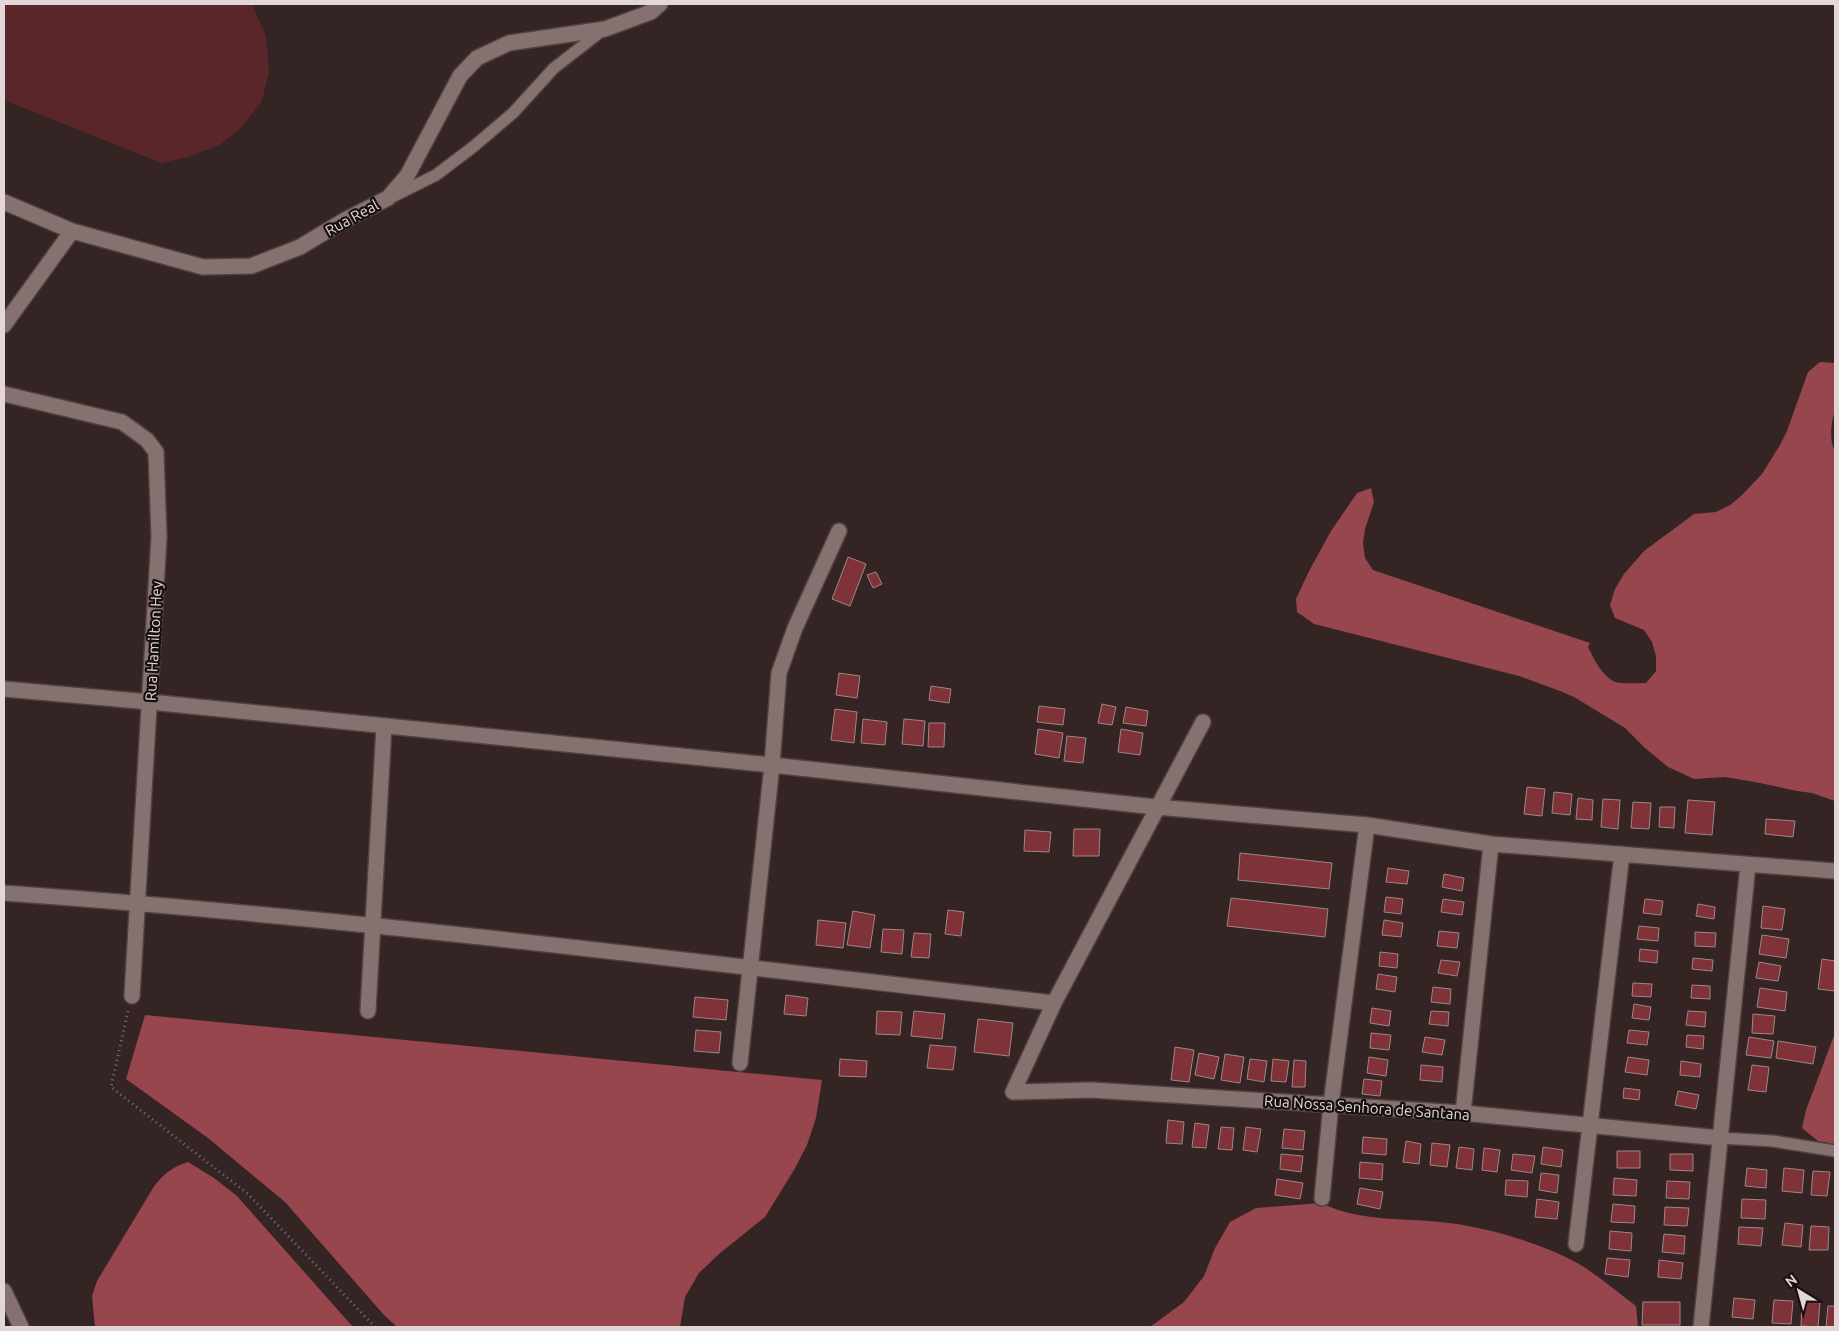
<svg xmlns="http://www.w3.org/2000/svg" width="1839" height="1331" viewBox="0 0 1839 1331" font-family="Ubuntu,sans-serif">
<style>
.green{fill:#5a262a}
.forest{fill:#96464c}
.building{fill:#7f3238;stroke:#9d8787}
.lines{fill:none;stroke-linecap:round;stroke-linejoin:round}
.lane-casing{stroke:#4f4141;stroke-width:14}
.street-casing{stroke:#4f4141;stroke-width:18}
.path{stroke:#7f7070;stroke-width:3;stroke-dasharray:1 4;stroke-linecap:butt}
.lane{stroke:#867171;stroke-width:11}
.street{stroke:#867171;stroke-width:15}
.labels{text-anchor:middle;stroke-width:4.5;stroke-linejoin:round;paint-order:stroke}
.street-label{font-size:15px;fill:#e2d6d6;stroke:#170f0f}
</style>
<rect width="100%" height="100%" fill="#352424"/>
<!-- green -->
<path class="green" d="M 4,4 L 252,4 L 266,36 L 269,71 L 262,101 L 240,129 L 219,145 L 188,157 L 161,163 L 4,100 Z"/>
<!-- forest -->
<path class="forest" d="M 1820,362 L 1835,363 L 1835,411 C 1831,421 1829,442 1835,451 L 1835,801 L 1812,793 L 1797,791 L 1755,782 L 1725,777 L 1694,779 L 1668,767 L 1645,748 L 1625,728 L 1574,697 L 1560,691 L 1519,676 L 1314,624 L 1297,612 L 1296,599 L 1309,571 L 1331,531 L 1357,493 L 1371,488 L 1374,502 L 1365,529 L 1363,543 L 1365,558 L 1373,570 L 1590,643 L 1588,647 C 1594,659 1602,676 1615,682 C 1620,684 1639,683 1646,683 L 1656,671 L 1656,656 L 1652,642 L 1644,630 L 1615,618 L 1610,605 L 1615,589 L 1624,574 L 1644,551 L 1694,514 L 1716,512 L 1730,505 L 1741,496 L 1762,474 L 1780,445 L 1787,431 L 1808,372 Z
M 145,1015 L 822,1080 L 816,1118 L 807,1145 L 794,1170 L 765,1217 L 719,1254 L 699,1273 L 685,1297 L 680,1327 L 397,1327 L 384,1315 L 285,1202 L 208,1138 L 126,1079 Z
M 1835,1033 L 1835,1144 L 1818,1141 L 1802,1128 L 1806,1110 Z
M 188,1162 L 214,1178 L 237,1196 L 353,1327 L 95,1327 L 92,1296 L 97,1281 L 153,1188 C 163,1174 172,1167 188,1162 Z
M 1320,1203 C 1329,1206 1339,1211 1349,1213 C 1378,1220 1410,1219 1440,1222 C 1480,1225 1550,1245 1584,1267 C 1602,1279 1619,1293 1636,1306 L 1638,1327 L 1150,1327 L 1184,1302 L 1204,1276 L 1215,1248 L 1230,1222 L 1256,1208 Z"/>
<!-- building -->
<path class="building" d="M 848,557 L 866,564 L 850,606 L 832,599 Z
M 876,572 L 882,584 L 873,588 L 867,575 Z
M 839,673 L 860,676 L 857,698 L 836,695 Z
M 931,686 L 951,689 L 949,703 L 929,700 Z
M 1102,704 L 1116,707 L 1112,725 L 1098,723 Z
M 1039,706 L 1065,709 L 1063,725 L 1037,722 Z
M 1126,707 L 1148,711 L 1146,726 L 1123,723 Z
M 835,709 L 857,712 L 854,743 L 831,740 Z
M 863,719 L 887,722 L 885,745 L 861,743 Z
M 904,719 L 925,721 L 923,746 L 902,744 Z
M 929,723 L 945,723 L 944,747 L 928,747 Z
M 1038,729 L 1063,733 L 1059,758 L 1035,754 Z
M 1121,729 L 1143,733 L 1140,755 L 1118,752 Z
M 1067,736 L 1086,738 L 1083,763 L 1064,761 Z
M 1527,787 L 1545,789 L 1542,816 L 1524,814 Z
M 1554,792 L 1572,794 L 1570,815 L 1552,813 Z
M 1578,798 L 1593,800 L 1592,820 L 1576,819 Z
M 1603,799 L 1620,800 L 1618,829 L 1601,827 Z
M 1688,800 L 1715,802 L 1712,835 L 1685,833 Z
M 1633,802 L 1651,803 L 1649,829 L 1631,828 Z
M 1660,807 L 1675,807 L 1674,828 L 1659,827 Z
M 1766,819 L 1795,821 L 1793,837 L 1765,834 Z
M 1074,829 L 1100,829 L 1099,856 L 1073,856 Z
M 1025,830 L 1051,832 L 1049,852 L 1024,851 Z
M 1240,853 L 1332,863 L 1329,889 L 1238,880 Z
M 1388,868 L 1409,871 L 1407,884 L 1386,882 Z
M 1444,874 L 1464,878 L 1462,891 L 1442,887 Z
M 1386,897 L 1403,899 L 1401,914 L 1384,912 Z
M 1231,898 L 1328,909 L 1325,937 L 1227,926 Z
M 1443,899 L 1464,902 L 1462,915 L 1441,912 Z
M 1645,899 L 1663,901 L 1661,915 L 1643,913 Z
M 1698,904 L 1715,907 L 1714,919 L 1696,916 Z
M 1763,906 L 1785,909 L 1782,930 L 1761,928 Z
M 948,910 L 964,912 L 961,936 L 945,934 Z
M 853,911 L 875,915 L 870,948 L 847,945 Z
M 818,920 L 846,923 L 843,948 L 816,945 Z
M 1384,920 L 1403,923 L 1401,937 L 1382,935 Z
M 1639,926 L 1659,928 L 1658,941 L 1637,939 Z
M 883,929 L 904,930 L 902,954 L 881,952 Z
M 1439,931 L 1459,933 L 1457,948 L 1437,946 Z
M 1695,932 L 1716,933 L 1715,947 L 1695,946 Z
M 914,933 L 931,934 L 929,958 L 911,957 Z
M 1762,935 L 1789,939 L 1786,958 L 1759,954 Z
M 1640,949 L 1658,951 L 1657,963 L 1639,961 Z
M 1380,952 L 1398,954 L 1397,968 L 1379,966 Z
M 1693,958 L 1713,960 L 1712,971 L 1692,969 Z
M 1822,959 L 1835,961 L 1835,991 L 1818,989 Z
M 1441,960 L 1460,962 L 1457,976 L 1438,973 Z
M 1759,962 L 1781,966 L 1778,981 L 1756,978 Z
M 1378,974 L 1397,977 L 1395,992 L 1376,989 Z
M 1633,983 L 1652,984 L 1651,997 L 1632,996 Z
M 1692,985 L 1710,986 L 1710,999 L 1691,998 Z
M 1433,987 L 1451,989 L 1450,1004 L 1431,1002 Z
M 1760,988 L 1787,992 L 1785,1011 L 1757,1007 Z
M 786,995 L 808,998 L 806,1016 L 784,1014 Z
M 695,997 L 728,1000 L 726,1020 L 693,1017 Z
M 1634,1004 L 1651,1007 L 1649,1020 L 1632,1018 Z
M 1372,1008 L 1391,1011 L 1389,1026 L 1370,1023 Z
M 877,1011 L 902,1012 L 900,1035 L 876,1034 Z
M 914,1011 L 945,1014 L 942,1039 L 911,1036 Z
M 1431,1011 L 1449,1012 L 1448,1026 L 1429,1024 Z
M 1688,1011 L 1706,1012 L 1705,1027 L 1686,1025 Z
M 1753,1014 L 1775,1016 L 1773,1034 L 1752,1033 Z
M 978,1019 L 1013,1023 L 1009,1056 L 974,1052 Z
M 696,1030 L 721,1032 L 719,1053 L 694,1051 Z
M 1629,1030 L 1649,1032 L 1647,1045 L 1627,1043 Z
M 1371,1033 L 1391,1035 L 1389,1050 L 1370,1048 Z
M 1687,1035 L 1704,1036 L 1703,1049 L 1686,1047 Z
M 1425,1037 L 1445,1040 L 1442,1055 L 1422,1052 Z
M 1749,1037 L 1774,1041 L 1771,1058 L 1746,1055 Z
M 1778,1041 L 1816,1047 L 1813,1064 L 1776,1058 Z
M 930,1045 L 956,1047 L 953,1070 L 927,1068 Z
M 1175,1047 L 1194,1050 L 1189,1082 L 1171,1080 Z
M 1199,1053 L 1219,1057 L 1214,1079 L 1195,1075 Z
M 1225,1054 L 1244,1057 L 1240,1083 L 1221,1080 Z
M 1369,1057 L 1388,1060 L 1386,1076 L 1367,1073 Z
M 1628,1057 L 1649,1060 L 1647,1075 L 1625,1072 Z
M 840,1059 L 867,1061 L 866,1077 L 839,1076 Z
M 1250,1059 L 1267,1061 L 1264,1082 L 1247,1079 Z
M 1273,1059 L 1289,1061 L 1286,1082 L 1271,1081 Z
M 1294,1060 L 1306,1061 L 1305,1087 L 1292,1087 Z
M 1681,1061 L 1701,1064 L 1700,1077 L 1680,1075 Z
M 1421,1065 L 1443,1067 L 1442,1082 L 1420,1080 Z
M 1752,1065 L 1769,1067 L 1766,1092 L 1748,1090 Z
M 1364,1079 L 1382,1081 L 1380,1096 L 1362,1094 Z
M 1624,1088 L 1640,1090 L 1639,1100 L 1623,1098 Z
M 1678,1091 L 1699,1095 L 1696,1109 L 1675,1105 Z
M 1168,1120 L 1184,1122 L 1182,1144 L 1166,1143 Z
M 1195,1123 L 1209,1125 L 1206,1148 L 1192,1147 Z
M 1221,1127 L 1234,1128 L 1232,1150 L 1218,1149 Z
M 1246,1127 L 1261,1129 L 1257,1152 L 1243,1150 Z
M 1284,1129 L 1305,1131 L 1303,1150 L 1282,1148 Z
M 1363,1137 L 1387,1139 L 1386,1155 L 1362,1153 Z
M 1406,1141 L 1421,1144 L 1419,1164 L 1403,1162 Z
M 1432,1143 L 1450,1145 L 1447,1167 L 1430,1165 Z
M 1459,1147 L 1474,1149 L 1472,1170 L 1456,1168 Z
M 1543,1147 L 1563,1150 L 1561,1167 L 1541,1164 Z
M 1484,1148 L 1500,1150 L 1497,1172 L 1482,1170 Z
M 1617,1151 L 1640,1151 L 1640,1168 L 1617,1168 Z
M 1281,1154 L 1303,1156 L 1301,1172 L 1280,1169 Z
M 1513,1154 L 1535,1156 L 1532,1173 L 1511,1170 Z
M 1670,1154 L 1693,1154 L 1693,1171 L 1670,1170 Z
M 1360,1162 L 1383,1164 L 1382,1180 L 1359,1178 Z
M 1747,1168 L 1767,1170 L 1766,1188 L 1745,1186 Z
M 1784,1168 L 1804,1170 L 1802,1193 L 1782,1191 Z
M 1813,1171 L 1830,1172 L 1827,1196 L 1811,1195 Z
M 1541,1173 L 1559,1175 L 1557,1193 L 1539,1190 Z
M 1614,1178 L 1637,1180 L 1636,1196 L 1613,1195 Z
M 1277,1179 L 1303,1183 L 1300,1199 L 1275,1195 Z
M 1506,1180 L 1528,1181 L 1527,1197 L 1505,1195 Z
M 1667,1181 L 1690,1182 L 1689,1199 L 1666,1198 Z
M 1360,1188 L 1383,1192 L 1380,1209 L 1357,1204 Z
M 1537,1199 L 1559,1202 L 1557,1219 L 1535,1217 Z
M 1742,1199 L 1766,1200 L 1765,1219 L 1741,1218 Z
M 1613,1204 L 1635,1206 L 1634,1223 L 1611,1222 Z
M 1665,1207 L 1689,1208 L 1687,1226 L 1664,1225 Z
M 1785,1223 L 1803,1225 L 1801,1247 L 1782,1245 Z
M 1811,1226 L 1829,1227 L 1828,1250 L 1809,1250 Z
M 1739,1227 L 1763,1228 L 1761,1246 L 1738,1244 Z
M 1610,1231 L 1632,1233 L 1631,1251 L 1609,1249 Z
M 1664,1234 L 1685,1236 L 1684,1254 L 1662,1252 Z
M 1607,1258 L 1630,1260 L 1628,1277 L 1605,1274 Z
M 1659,1260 L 1683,1263 L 1681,1279 L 1658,1277 Z
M 1734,1298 L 1755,1300 L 1753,1319 L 1732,1317 Z
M 1774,1300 L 1793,1301 L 1791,1324 L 1772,1323 Z
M 1802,1301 L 1820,1302 L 1818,1327 L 1801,1326 Z
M 1643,1302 L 1680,1302 L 1680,1325 L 1642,1325 Z
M 1828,1306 L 1835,1306 L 1835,1327 L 1826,1327 Z"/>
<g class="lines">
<defs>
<path id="lane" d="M 392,197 L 436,175 L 473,147 L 513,113 L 554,68 L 603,30
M 1720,1138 L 1773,1141 L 1835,1151"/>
<path id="street" d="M 4,202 L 72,231 L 203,267 L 251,266 L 300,247 L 345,220 L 388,198 L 407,176 L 460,76 L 477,58 L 509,43 L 605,29 L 651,12 L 660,4
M 4,325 L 72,231
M 4,394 L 122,422 L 147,440 L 156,452 L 159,537 L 132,996
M 4,689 L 150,702 L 772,765 L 1156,807 L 1367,825 L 1491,844 L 1835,871
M 1203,722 L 1054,1003 L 1013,1092 L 1091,1090 L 1463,1113 L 1720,1138
M 4,893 C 355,918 705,963 1054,1003
M 368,1011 L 384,726
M 740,1063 L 772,765 L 779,673 L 795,628 L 839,531
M 1463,1113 L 1491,844
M 1322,1198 L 1331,1104 L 1367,825
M 1576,1244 L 1622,854
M 4,1291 L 21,1327
M 1701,1327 L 1748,865"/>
</defs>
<!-- lane casing -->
<use href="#lane" class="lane-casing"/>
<!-- street casing -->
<use href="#street" class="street-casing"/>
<!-- path -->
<path class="path" d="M 128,1011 L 111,1087 L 248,1194 L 375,1327"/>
<!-- lane -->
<use href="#lane" class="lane"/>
<!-- street -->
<use href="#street" class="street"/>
</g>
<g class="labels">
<!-- street labels -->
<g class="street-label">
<text transform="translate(352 218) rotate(-29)" y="5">Rua Real</text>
<text transform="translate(154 641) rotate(-87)" y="5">Rua Hamilton Hey</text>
<text transform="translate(1367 1108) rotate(4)" y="5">Rua Nossa Senhora de Santana</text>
</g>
</g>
<!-- border -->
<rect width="1839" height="1331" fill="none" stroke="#e2d6d6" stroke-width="10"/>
<!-- north arrow -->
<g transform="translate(1799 1291) rotate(323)" stroke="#170f0f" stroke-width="4" paint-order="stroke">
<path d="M0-4L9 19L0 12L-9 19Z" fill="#e2d6d6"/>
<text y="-8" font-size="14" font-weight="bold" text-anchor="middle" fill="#e2d6d6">N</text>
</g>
</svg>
